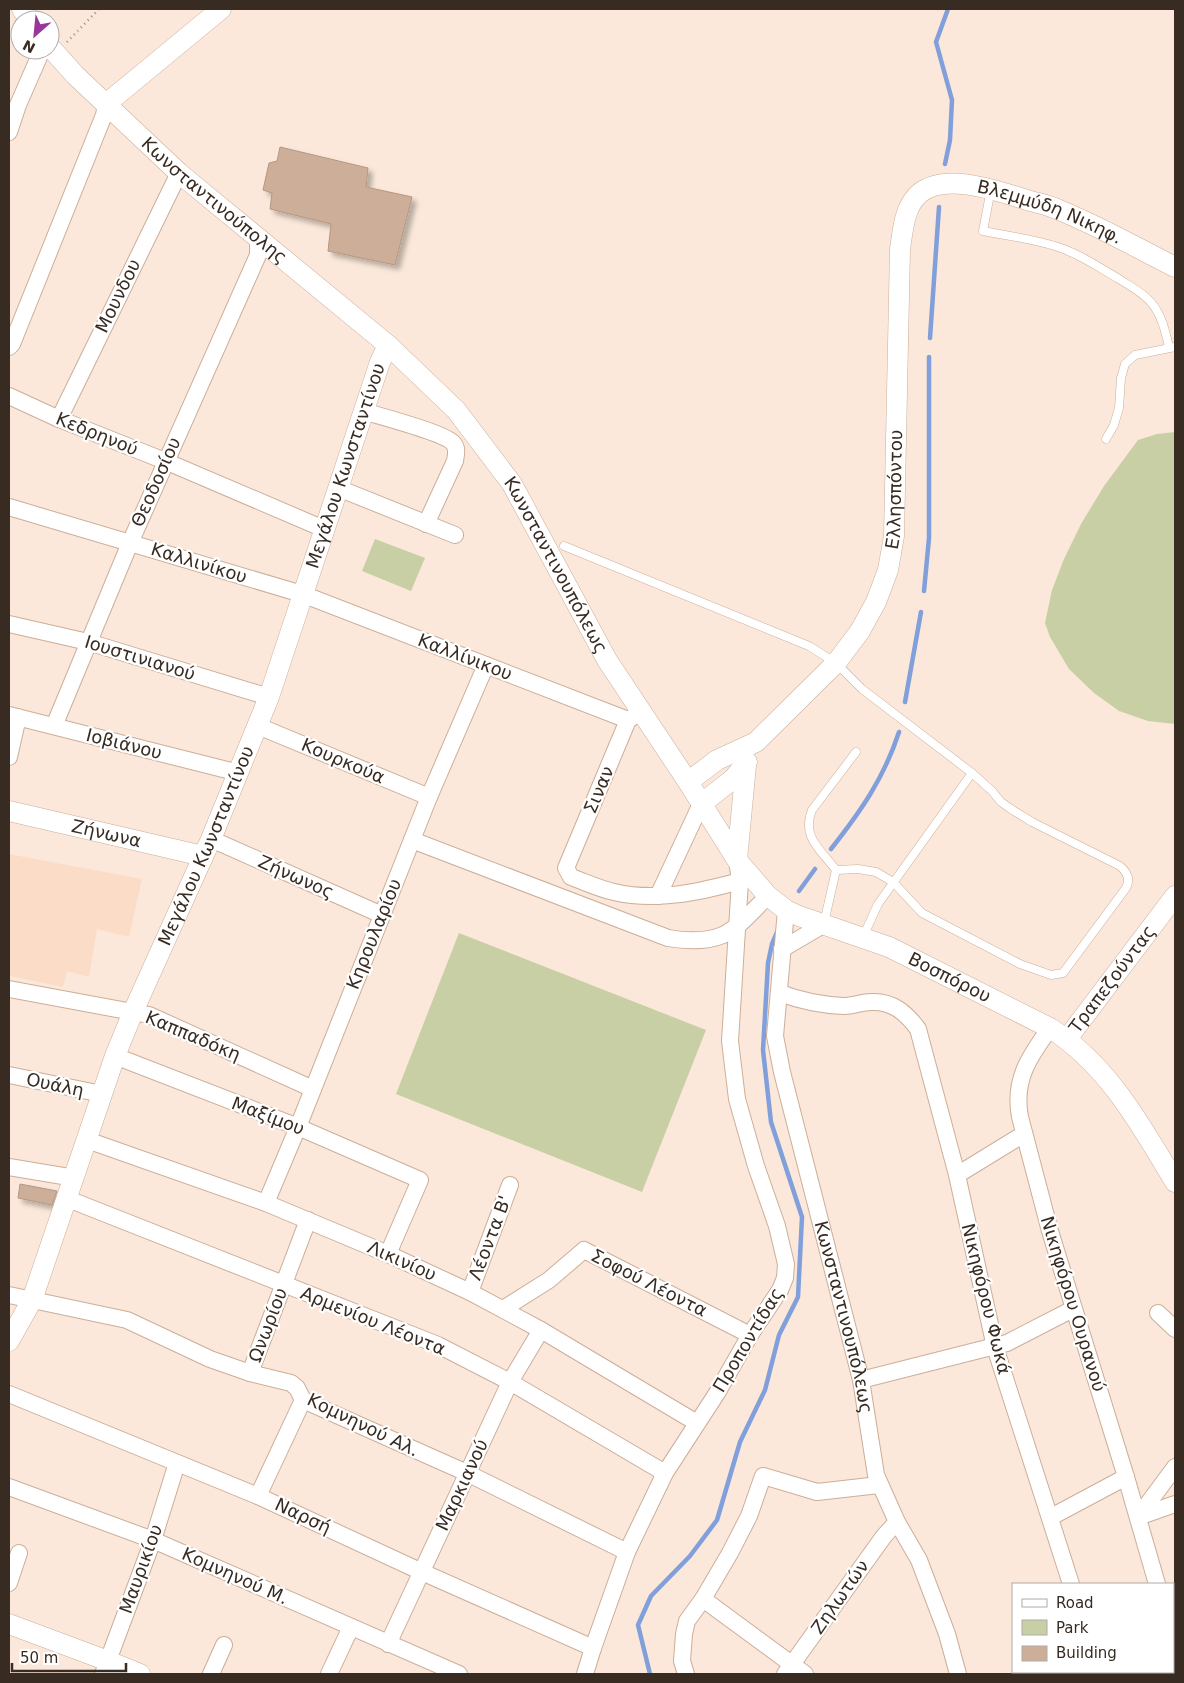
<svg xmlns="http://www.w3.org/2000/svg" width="1184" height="1683" viewBox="0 0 1184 1683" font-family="'DejaVu Sans',sans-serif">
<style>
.built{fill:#fbddc7}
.green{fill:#c9cfa4}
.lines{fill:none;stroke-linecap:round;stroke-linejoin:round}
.stream{stroke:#819fda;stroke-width:4.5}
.building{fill:#ccae99;stroke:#b49782;filter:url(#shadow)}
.service-casing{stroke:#ccae99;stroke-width:9}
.minor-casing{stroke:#ccae99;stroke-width:18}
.tertiary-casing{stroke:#ccae99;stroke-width:21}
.path{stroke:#9b8b80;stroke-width:2.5;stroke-dasharray:1 4;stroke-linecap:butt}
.service{stroke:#fff;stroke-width:8}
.minor{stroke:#fff;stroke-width:16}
.tertiary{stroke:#fff;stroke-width:20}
.labels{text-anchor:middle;stroke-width:4.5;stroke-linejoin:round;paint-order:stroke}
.street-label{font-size:18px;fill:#372b22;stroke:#fff}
</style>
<defs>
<filter id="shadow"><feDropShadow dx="4.5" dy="4.5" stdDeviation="2.5" flood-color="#0004"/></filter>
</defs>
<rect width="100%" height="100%" fill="#fbe8da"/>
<!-- built -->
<path class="built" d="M 9,854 L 142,879 L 129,937 L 97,929 L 89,977 L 67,971 L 63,987 L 9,976 Z"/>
<!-- green -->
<path class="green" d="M 1175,432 L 1175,724 L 1148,721 L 1119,711 L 1094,693 L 1069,669 L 1050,637 L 1045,623 L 1052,590 L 1064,559 L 1081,524 L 1104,486 L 1138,440 L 1157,434 Z
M 375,539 L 425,558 L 411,591 L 362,571 Z
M 459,933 L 706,1030 L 642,1192 L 396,1094 Z"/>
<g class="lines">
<!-- stream -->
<path class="stream" d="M 945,164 L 950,140 L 952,100 L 936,42 L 948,9
M 930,338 L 939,207
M 924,591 L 929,538 L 929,357
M 905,702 L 921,612
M 831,849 C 861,811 884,778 899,732
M 799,891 L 815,869
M 650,1674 L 638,1625 L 651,1596 L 690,1556 L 717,1520 L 740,1442 L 765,1390 L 779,1335 L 798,1297 L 802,1217 L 771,1122 L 763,1050 L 768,963 L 772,944 L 778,930"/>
</g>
<!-- building -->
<path class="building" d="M 280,147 L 368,168 L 366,187 L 412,197 L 395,265 L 328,251 L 331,224 L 270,209 L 272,193 L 263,190 L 269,163 L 277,161 Z
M 20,1184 L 57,1191 L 52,1205 L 18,1198 Z"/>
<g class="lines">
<defs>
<path id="service" d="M 991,189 L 983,231 C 1008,236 1034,239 1058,247 C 1080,254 1100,268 1119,279 C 1133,288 1149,296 1157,311 C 1164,322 1166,335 1169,347
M 1106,439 L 1114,425 L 1119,408 L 1121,378 L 1125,364 L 1135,355 L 1175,347
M 564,546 L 809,646 L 836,663 L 862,689 L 972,773 L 878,904 L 863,937
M 836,870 C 821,850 801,837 812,810 L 856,752
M 824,923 L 836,870 L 858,869 L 876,872 L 893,882 L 922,913 L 1020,964 L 1051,975 L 1063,973 L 1126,888 C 1131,879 1127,872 1120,866 L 1032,822 L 1011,809 L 1001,802 L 992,791 L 972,773"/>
<g id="minor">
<path d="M 9,132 L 18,105 L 42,50"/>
<path d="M 9,347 L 12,344 L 104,115 L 106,104"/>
<path d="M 9,396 L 59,419 L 165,461 L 324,529"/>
<path d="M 363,411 C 379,416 445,433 453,443 C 458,448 456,454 455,461 L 426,524"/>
<path d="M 59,419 L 179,173"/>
<path d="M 338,488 L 455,535"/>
<path d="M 9,507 L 302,594 L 628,720"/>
<path d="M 9,624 L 88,642 L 269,697"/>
<path d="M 9,715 L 239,773"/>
<path d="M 636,715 L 628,720 L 566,868 L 571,877 C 585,882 600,889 614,892 C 656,902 700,892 740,881"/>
<path d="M 54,726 L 130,543 L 258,255 L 258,239"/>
<path d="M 258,726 L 429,797"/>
<path d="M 9,757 L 18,717"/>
<path d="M 211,839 L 382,915"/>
<path d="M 412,840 L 668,938 C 685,941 706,942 723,935 C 740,927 754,909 768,896"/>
<path d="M 658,896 L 701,804"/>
<path id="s1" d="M 786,910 L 775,1036 L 782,1072 L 861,1380 L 876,1475 L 897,1522 L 919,1560 L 947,1634 L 958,1674"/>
<path d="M 782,949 L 823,925"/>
<path d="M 9,989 L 149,1015 L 313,1089"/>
<path d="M 780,993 C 801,1001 821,1005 844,1006 C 853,1006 862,1002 871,1002 C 893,1001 906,1013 918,1029 L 957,1175 L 995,1347 L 1071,1584"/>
<path d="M 1050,1028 C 1029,1057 1013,1080 1020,1117 L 1050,1231 L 1126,1477 L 1157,1584"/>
<path d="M 115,1056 L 298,1127 L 420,1180 L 388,1254"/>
<path d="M 9,1075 L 102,1094"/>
<path d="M 87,1140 L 266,1203 L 388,1254 L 470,1292 L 541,1330 L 697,1423"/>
<path d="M 9,1167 L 75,1178"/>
<path d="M 957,1175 L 1024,1134"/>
<path d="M 68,1199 L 438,1345 L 510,1382 L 665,1473"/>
<path d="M 266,1203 L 298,1127 L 429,797 L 486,665"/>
<path d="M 470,1292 L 510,1185"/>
<path d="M 9,1295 L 127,1320 L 210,1359 L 250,1373 L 291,1383 L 297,1388 L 303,1400 L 467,1473 L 627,1552"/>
<path d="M 503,1309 L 549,1280 L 584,1250 L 750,1335"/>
<path d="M 1158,1313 L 1175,1329"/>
<path d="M 250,1373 L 308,1220"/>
<path d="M 861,1380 L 1007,1343 L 1073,1309"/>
<path d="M 9,1394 L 258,1496 L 422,1572 L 593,1648"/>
<path d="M 9,1487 L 153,1540 L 459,1674"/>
<path d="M 258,1496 L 303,1400"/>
<path d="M 1051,1517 L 1126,1477"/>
<path d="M 1138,1517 L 1175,1467"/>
<path d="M 1138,1517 L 1175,1504"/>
<path d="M 9,1583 L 19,1553"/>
<path d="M 703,1599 L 805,1674"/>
<path d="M 1173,1620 L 1175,1619"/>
<path d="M 1173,1641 L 1175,1650"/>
<path d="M 388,1644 L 510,1382 L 541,1330"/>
<path d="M 1095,1672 L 1096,1674"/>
<path d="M 103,1674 L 153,1540 L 177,1463"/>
<path d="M 211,1674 L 224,1645"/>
<path d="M 329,1674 L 351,1627"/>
<path d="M 585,1674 L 593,1648 L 627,1552 L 665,1473 L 717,1393 L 750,1335 L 780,1290 L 785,1278 L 786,1264 L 777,1226 L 756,1166 L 737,1099 L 730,1041 L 740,881 L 737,860"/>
<path d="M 686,1674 L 682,1661 L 684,1634 L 687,1621 L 703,1599 L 730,1553 L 749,1516 L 763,1476 L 817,1492 L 879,1485"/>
<path d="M 785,1674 L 884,1536 L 897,1522"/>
</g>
<g id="tertiary">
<path d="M 22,9 L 30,20"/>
<path id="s2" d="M 50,47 L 75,75 L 179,173 L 388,345 L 456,410 L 512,484 L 607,660 L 688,782 L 737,860 L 768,896 L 786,910 L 799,916 L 889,947 L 1050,1028 C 1108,1065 1140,1124 1175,1182"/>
<path d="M 106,104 L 221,9"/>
<path id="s3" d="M 688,782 L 717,760 L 756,742 L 836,663 L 860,631 L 876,602 L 888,570 L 894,536 L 900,249 C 903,230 904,206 920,193 C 946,172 998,191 1027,200 C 1037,203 1049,205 1059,210 C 1099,226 1137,248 1175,267"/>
<path d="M 701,804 L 733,779 L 747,762"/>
<path id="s4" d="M 9,811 L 203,856"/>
<path d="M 737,860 L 746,765"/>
<path id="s5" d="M 1067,1039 L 1175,896"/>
<path id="s6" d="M 9,1341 L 32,1300 L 115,1056 L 133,1012 L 211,839 L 269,697 L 380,362 L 388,345"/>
<path d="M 9,1624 L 108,1661 L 140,1674"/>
</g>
</defs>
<!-- service casing -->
<use href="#service" class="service-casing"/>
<!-- minor casing -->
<use href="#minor" class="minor-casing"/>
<!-- tertiary casing -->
<use href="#tertiary" class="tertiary-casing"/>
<!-- path -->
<path class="path" d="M 67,42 L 99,9"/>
<!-- service -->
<use href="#service" class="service"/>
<!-- minor -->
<use href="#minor" class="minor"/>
<!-- tertiary -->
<use href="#tertiary" class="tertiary"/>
</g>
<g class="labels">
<!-- street labels -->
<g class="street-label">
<text dy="6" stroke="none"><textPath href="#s2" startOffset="225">Κωνσταντινούπολης</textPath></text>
<text dy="6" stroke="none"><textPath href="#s3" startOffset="818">Βλεμμύδη Νικηφ.</textPath></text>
<text transform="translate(118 296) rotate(-64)" y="6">Μουνδου</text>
<text transform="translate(97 434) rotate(22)" y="6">Κεδρηνού</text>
<text dy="6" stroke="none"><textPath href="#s6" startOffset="939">Μεγάλου Κωνσταντίνου</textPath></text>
<text transform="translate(156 482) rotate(-66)" y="6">Θεοδοσίου</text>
<text dy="6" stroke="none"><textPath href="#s3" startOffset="380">Ελλησπόντου</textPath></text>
<text transform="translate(199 563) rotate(17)" y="6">Καλλινίκου</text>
<text dy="6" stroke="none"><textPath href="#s2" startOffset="730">Κωνσταντινουπόλεως</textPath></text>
<text transform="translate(465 657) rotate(21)" y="6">Καλλίνικου</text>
<text transform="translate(140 658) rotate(17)" y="6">Ιουστινιανού</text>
<text transform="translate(124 744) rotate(14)" y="6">Ιοβιάνου</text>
<text transform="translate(343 761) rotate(23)" y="6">Κουρκούα</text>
<text transform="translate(599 790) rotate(-67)" y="6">Σιναν</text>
<text dy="6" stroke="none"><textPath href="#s4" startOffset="100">Ζήνωνα</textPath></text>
<text dy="6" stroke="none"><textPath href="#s6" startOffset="534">Μεγάλου Κωνσταντίνου</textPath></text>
<text transform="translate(296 877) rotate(24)" y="6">Ζήνωνος</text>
<text transform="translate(374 934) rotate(-68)" y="6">Κηρουλαρίου</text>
<text dy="6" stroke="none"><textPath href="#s2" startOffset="1324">Βοσπόρου</textPath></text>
<text dy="6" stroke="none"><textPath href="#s5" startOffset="75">Τραπεζούντας</textPath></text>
<text transform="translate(193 1036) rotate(23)" y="6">Καππαδόκη</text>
<text transform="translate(55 1085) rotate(12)" y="6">Ουάλη</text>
<text transform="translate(268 1116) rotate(21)" y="6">Μαξίμου</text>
<text transform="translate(490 1238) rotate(-69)" y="6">Λέοντα Β'</text>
<text transform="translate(402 1261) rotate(24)" y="6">Λικινίου</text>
<text transform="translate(649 1283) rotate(27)" y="6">Σοφού Λέοντα</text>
<text transform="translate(986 1299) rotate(76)" y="6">Νικηφόρου Φωκά</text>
<text transform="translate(1073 1304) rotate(73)" y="6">Νικηφόρου Ουρανού</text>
<text dy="6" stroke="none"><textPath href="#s1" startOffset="416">Κωνσταντινουπόλεως</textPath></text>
<text transform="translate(373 1321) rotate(22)" y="6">Αρμενίου Λέοντα</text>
<text transform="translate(268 1325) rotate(-69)" y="6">Ωνωρίου</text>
<text transform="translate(748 1340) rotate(-59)" y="6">Προποντίδας</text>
<text transform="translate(363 1425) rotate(26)" y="6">Κομνηνού Αλ.</text>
<text transform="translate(462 1485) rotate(-65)" y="6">Μαρκιανού</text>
<text transform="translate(303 1516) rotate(25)" y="6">Ναρσή</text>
<text transform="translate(141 1569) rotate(-70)" y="6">Μαυρικίου</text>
<text transform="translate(235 1576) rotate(24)" y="6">Κομνηνού Μ.</text>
<text transform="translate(840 1597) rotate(-55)" y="6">Ζηλωτών</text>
</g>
</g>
<!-- border -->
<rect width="1184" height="1683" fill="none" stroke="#372b22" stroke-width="20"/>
<!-- legend -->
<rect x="1012" y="1583" width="162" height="90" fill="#ffffff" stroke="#afaaa7"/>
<rect x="1022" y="1599" width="25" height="8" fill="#ffffff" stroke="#afaaa7"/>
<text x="1056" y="1608" font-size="15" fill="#372b22">Road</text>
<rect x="1022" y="1620" width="25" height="15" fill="#c9cfa4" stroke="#afaaa7"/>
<text x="1056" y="1633" font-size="15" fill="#372b22">Park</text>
<rect x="1022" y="1646" width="25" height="15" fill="#ccae99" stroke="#afaaa7"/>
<text x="1056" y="1658" font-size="15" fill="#372b22">Building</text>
<!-- north arrow -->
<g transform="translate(35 35) rotate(207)"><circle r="24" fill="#ffffff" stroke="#afaaa7"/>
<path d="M0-4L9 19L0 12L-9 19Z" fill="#9a359a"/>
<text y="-8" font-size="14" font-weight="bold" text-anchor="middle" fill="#372b22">N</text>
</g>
<!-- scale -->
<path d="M12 1663v8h114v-8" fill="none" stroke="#372b22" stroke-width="2.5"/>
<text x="20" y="1663" font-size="15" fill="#372b22" stroke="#ffffff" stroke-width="4" paint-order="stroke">50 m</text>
</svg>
